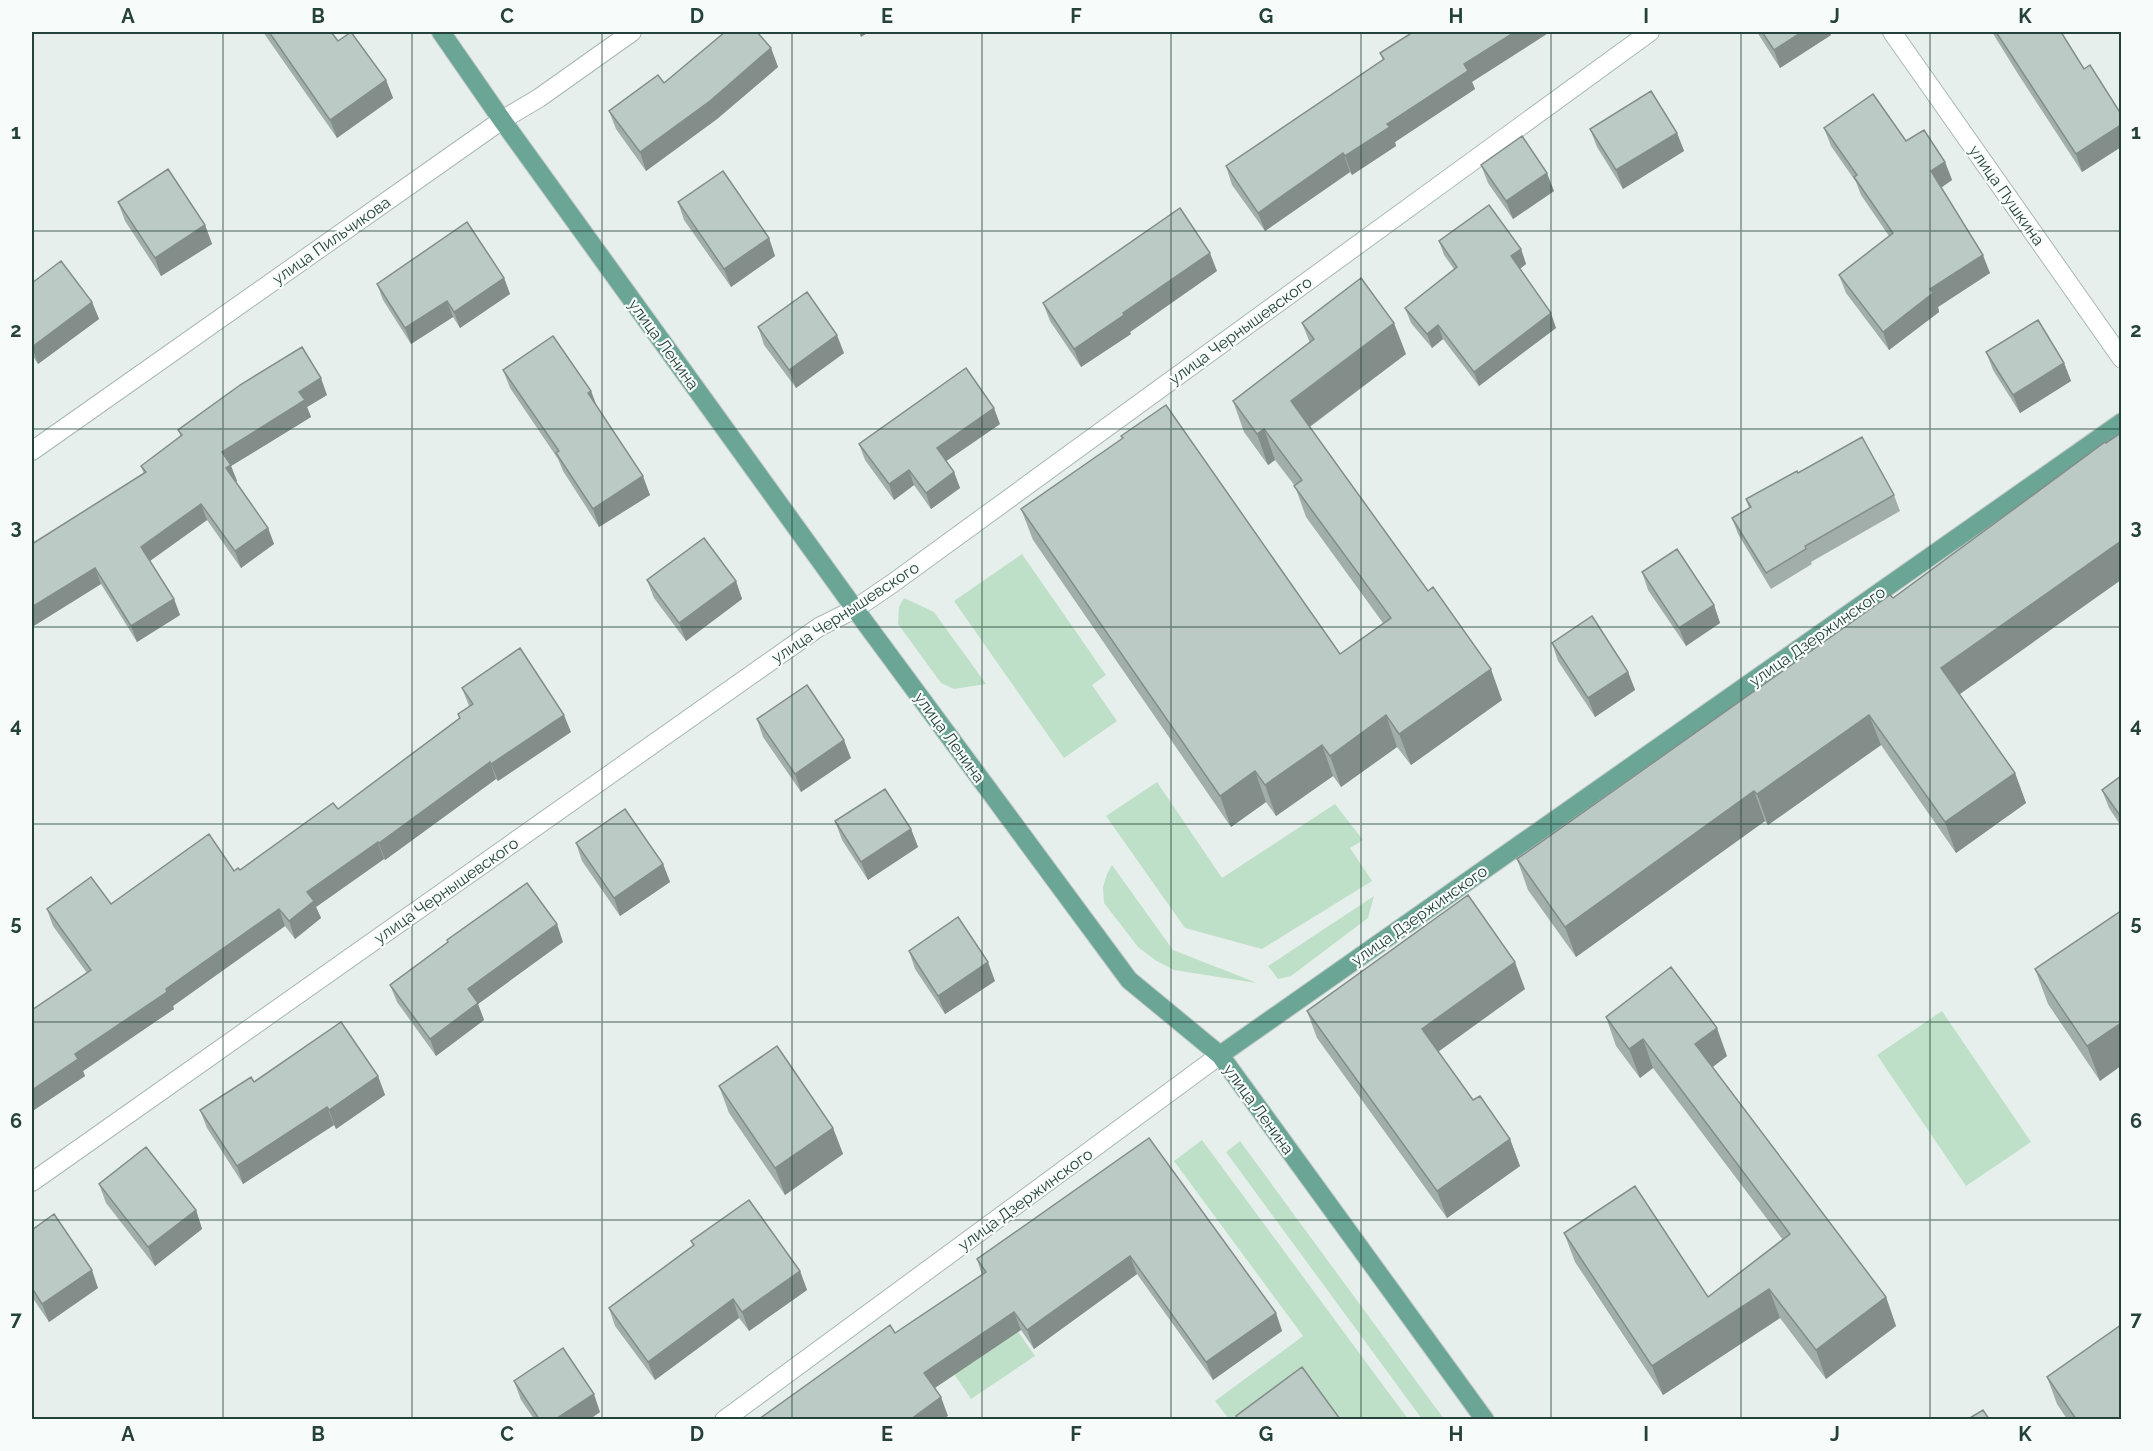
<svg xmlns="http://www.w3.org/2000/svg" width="2153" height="1451" viewBox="0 0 2153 1451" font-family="Raleway,sans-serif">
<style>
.green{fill:#bfe0c8}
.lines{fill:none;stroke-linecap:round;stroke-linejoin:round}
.minor-casing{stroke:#a8b8b2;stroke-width:20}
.major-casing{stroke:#c2cac8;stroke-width:20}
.minor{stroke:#fff;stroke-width:18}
.major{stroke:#6aa596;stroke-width:18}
.wall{fill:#a1aea9}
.shaded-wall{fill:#838d89}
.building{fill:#bbcac4;stroke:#838d89;stroke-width:1.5}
.grid{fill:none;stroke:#24423a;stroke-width:1.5;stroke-opacity:0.55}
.labels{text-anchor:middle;stroke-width:4.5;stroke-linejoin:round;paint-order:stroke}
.street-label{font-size:16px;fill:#24423a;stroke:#f7fbf9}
.neatline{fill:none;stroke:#24423a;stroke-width:2}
.grid-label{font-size:20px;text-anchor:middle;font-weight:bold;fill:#24423a}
</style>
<rect width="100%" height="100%" fill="#e6efeb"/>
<!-- green -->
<path class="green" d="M 1022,554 L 1106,675 L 1092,685 L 1117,721 L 1064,758 L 954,601 Z
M 904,598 L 934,612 L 986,684 L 954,689 L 941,683 L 898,624 L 899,607 Z
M 1157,782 L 1222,878 L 1335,804 L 1363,840 L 1350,848 L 1372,881 L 1262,949 L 1185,928 L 1106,816 Z
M 1112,865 L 1173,950 L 1257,983 L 1174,970 L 1155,960 L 1138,947 L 1104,903 L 1103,887 L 1107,874 Z
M 1374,896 L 1368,918 L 1291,976 L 1278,979 L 1268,966 Z
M 1942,1011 L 2031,1142 L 1966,1186 L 1877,1055 Z
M 1202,1140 L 1408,1419 L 1229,1419 L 1215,1401 L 1303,1336 L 1174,1161 Z
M 1240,1141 L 1444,1419 L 1422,1419 L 1226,1152 Z
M 986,1285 L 1035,1356 L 971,1399 L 923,1328 Z"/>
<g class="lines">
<defs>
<path id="minor" d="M 1892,32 L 2122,359
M 32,451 L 502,120 L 539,98 L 632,32
M 32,1182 L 819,627 L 855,609 L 893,583 L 1650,32
M 724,1420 L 1220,1055"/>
<path id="major" d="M 441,32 L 502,120 L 855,609 L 1129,980 L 1220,1055 L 1485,1420
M 1220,1055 L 2122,422"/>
</defs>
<!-- minor casing -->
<use href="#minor" class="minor-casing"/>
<!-- major casing -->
<use href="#major" class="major-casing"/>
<!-- minor -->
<use href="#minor" class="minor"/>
<!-- major -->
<use href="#major" class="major"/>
</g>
<!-- wall -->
<path class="wall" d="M 263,32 L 331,32 L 338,41 L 386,80 L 393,98 L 337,138 Z
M 1757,32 L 1829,32 L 1831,35 L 1780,68 Z
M 1992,32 L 2061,32 L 2084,69 L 2121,114 L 2121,147 L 2082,172 L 2018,74 Z
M 771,48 L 778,67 L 717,119 L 646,171 L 616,129 L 609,111 L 664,83 Z
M 1380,53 L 1472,82 L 1475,89 L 1395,142 L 1396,146 L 1352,175 L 1350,172 L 1265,231 L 1232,185 L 1226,166 L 1383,60 Z
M 1824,128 L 1906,141 L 1945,162 L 1952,180 L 1941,187 L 1990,273 L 1938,307 L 1939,312 L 1889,350 L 1846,293 L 1839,275 L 1889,236 L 1861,195 L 1856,182 L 1831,146 Z
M 1590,129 L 1677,133 L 1684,151 L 1623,189 L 1597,147 Z
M 1481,165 L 1554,191 L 1513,219 L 1488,183 Z
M 118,202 L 205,225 L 212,244 L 161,276 L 125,221 Z
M 678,202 L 769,238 L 775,256 L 731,287 L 684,220 Z
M 1439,241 L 1521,249 L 1526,264 L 1520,269 L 1556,328 L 1479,386 L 1443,339 L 1432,348 L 1411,323 L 1405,308 L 1454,269 L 1444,255 Z
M 1217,271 L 1130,332 L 1131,334 L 1081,367 L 1050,321 L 1043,303 Z
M 504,278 L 510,294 L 460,328 L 453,317 L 411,344 L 383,300 L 377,284 Z
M 32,283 L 92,302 L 99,319 L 38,364 L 34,358 L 32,360 Z
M 1302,323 L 1406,354 L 1310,427 L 1502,700 L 1411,765 L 1397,747 L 1341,787 L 1333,776 L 1276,816 L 1266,802 L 1231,827 L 1033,540 L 1021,509 L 1122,439 L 1121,436 L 1340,654 L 1383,623 L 1306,517 L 1295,486 L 1275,460 L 1268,465 L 1244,432 L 1233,401 L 1310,343 Z
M 758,327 L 844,353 L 796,388 L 764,345 Z
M 1986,352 L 2064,363 L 2071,381 L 2020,413 L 1993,370 Z
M 503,370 L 591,391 L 595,403 L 650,495 L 599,527 L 563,471 L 558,459 L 510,388 Z
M 327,395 L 307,407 L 311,417 L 231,466 L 237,481 L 235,482 L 268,528 L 274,544 L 241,568 L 207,520 L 150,561 L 174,599 L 180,615 L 137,642 L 101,584 L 32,627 L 144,474 L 141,466 L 181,437 L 178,430 Z
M 1000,424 L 946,461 L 954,472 L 960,488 L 931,509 L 914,485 L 894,500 L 865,460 L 859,444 Z
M 1798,473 L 1894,495 L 1900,511 L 1811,562 L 1812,564 L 1771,589 L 1738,534 L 1732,518 L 1749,508 L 1746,499 Z
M 1642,572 L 1714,605 L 1720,623 L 1686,646 L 1648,590 Z
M 647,580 L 736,581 L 742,599 L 686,641 L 654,598 Z
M 1890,595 L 2015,773 L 2026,803 L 1956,853 L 1881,745 L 1768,825 L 1765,821 L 1576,957 L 1528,890 L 1517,859 Z
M 1552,643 L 1628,672 L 1635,690 L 1595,717 L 1558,661 Z
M 462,688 L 571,732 L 498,781 L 496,779 L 385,860 L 384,859 L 316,907 L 321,918 L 295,939 L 285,926 L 173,1006 L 174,1009 L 83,1071 L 85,1076 L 34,1110 L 32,1108 L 32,1010 L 87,973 L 53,926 L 47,909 L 111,904 L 234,871 L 240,870 L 338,809 L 459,718 L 458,714 L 469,706 Z
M 757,719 L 851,758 L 801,792 L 763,737 Z
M 2121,776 L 2121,826 L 2109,808 L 2102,790 Z
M 835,821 L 911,829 L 918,847 L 868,880 L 842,840 Z
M 576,843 L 663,864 L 670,882 L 620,916 L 582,861 Z
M 2121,911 L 2100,1081 L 2048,1004 L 2035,969 Z
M 563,942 L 478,1004 L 484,1020 L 436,1056 L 397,1002 L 390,985 Z
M 909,951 L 995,981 L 945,1014 L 915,969 Z
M 1525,989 L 1438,1052 L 1473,1100 L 1510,1139 L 1520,1166 L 1447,1218 L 1317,1038 L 1307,1011 Z
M 1606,1017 L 1727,1056 L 1712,1067 L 1886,1297 L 1896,1326 L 1826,1379 L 1780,1318 L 1663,1395 L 1575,1262 L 1564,1233 L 1708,1297 L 1783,1240 L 1653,1068 L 1640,1078 L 1616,1046 Z
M 378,1076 L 385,1095 L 336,1129 L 334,1125 L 243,1184 L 207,1128 L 200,1110 L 254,1082 Z
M 719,1086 L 833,1128 L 843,1154 L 785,1195 L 729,1113 Z
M 1149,1138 L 1276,1313 L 1282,1331 L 1213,1380 L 1137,1274 L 1034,1349 L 1021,1330 L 935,1388 L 948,1416 L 895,1333 L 982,1275 L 977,1259 Z
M 99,1184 L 196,1210 L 202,1229 L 155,1266 L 106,1203 Z
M 32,1230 L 98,1288 L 49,1322 L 32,1297 Z
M 691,1241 L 800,1271 L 807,1290 L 749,1331 L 739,1318 L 655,1380 L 615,1326 L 609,1308 L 693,1246 Z
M 2047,1377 L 2121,1419 L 2067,1419 L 2057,1404 Z
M 514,1381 L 600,1412 L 590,1419 L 534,1419 L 521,1400 Z"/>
<!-- shaded-wall -->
<path class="shaded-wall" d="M 859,32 L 869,32 L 861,37 Z
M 1515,32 L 1550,32 L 1472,82 L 1475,89 L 1395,142 L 1396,146 L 1352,175 L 1345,156 L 1464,64 Z
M 1802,32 L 1829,32 L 1831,35 L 1780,68 L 1774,50 Z
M 771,48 L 778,67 L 717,119 L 646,171 L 640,152 Z
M 386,80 L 393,98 L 337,138 L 330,120 Z
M 2121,125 L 2121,147 L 2082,172 L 2076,154 Z
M 1677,133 L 1684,151 L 1623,189 L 1616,170 Z
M 1343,153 L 1350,172 L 1265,231 L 1258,213 Z
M 1945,162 L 1952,180 L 1938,190 L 1931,171 Z
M 1547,173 L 1554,191 L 1513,219 L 1506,201 Z
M 205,225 L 212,244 L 161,276 L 155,258 Z
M 769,238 L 775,256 L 731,287 L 724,269 Z
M 1521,249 L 1526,264 L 1517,271 L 1511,256 Z
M 1210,253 L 1217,271 L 1130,332 L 1131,334 L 1081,367 L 1074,349 L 1123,313 Z
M 1983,255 L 1990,273 L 1938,307 L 1939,312 L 1889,350 L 1883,332 L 1930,289 Z
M 504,278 L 510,294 L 460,328 L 454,312 Z
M 447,301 L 453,317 L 411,344 L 405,328 Z
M 92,302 L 99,319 L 38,364 L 32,347 Z
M 1551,313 L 1556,328 L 1479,386 L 1474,372 Z
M 1394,323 L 1406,354 L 1302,432 L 1291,401 Z
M 1438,325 L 1443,339 L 1432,348 L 1427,334 Z
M 837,335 L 844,353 L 796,388 L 789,370 Z
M 2064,363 L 2071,381 L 2020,413 L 2013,395 Z
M 321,378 L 327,395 L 307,407 L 311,417 L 231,466 L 237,481 L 231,485 L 226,468 L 222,452 L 299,392 Z
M 591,391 L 598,409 L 588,393 Z
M 994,408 L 1000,424 L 942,464 L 937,448 Z
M 1264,429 L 1275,460 L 1268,465 L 1257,434 Z
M 909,470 L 914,485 L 894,500 L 889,484 Z
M 954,472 L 960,488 L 931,509 L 926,493 Z
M 643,476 L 650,495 L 599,527 L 593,509 Z
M 201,504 L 207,520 L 147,563 L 141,547 Z
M 268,528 L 274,544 L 241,568 L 235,551 Z
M 2121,541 L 2121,580 L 1953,699 L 1941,668 Z
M 95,568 L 101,584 L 32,627 L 32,607 Z
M 736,581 L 742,599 L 686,641 L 679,623 Z
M 174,599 L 180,615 L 137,642 L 131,626 Z
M 1714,605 L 1720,623 L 1686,646 L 1679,628 Z
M 1491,669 L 1502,700 L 1411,765 L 1399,734 Z
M 1628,672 L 1635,690 L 1595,717 L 1588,698 Z
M 564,715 L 571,732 L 498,781 L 491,764 Z
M 1386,715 L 1397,747 L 1341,787 L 1330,756 Z
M 1869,715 L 1881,745 L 1768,825 L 1757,794 Z
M 844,740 L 851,758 L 801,792 L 795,774 Z
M 1322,745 L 1333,776 L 1276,816 L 1265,785 Z
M 490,762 L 496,779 L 385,860 L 379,843 Z
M 1255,771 L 1266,802 L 1231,827 L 1220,796 Z
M 2015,773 L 2026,803 L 1956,853 L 1945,822 Z
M 1754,791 L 1765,821 L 1576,957 L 1565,927 Z
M 911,829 L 918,847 L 868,880 L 861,862 Z
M 378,842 L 384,859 L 316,907 L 321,918 L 295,939 L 289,921 L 307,892 Z
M 663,864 L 670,882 L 620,916 L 614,898 Z
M 279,909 L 285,926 L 173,1006 L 174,1009 L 83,1071 L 85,1076 L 34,1110 L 32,1104 L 32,1090 L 75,1054 Z
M 557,924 L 563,942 L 478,1004 L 484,1020 L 436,1056 L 430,1039 L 468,989 Z
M 988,962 L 995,981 L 945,1014 L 938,996 Z
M 1515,962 L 1525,989 L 1432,1056 L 1422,1029 Z
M 2121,1023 L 2121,1066 L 2100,1081 L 2087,1046 Z
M 1717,1028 L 1727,1056 L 1705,1073 L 1695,1044 Z
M 1643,1039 L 1653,1068 L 1640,1078 L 1629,1049 Z
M 378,1076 L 385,1095 L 336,1129 L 329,1110 Z
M 327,1107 L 334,1125 L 243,1184 L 237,1166 Z
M 833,1128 L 843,1154 L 785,1195 L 775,1168 Z
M 1510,1139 L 1520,1166 L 1447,1218 L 1437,1191 Z
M 196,1210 L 202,1229 L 155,1266 L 148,1247 Z
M 1130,1256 L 1137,1274 L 1034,1349 L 1027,1330 Z
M 92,1270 L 98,1288 L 49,1322 L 42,1304 Z
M 800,1271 L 807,1290 L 749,1331 L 742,1312 Z
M 1769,1289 L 1780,1318 L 1663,1395 L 1652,1366 Z
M 1886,1297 L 1896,1326 L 1826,1379 L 1816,1350 Z
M 733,1299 L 739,1318 L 655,1380 L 648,1362 Z
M 1014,1312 L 1021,1330 L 930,1391 L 924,1373 Z
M 1276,1313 L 1282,1331 L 1213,1380 L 1206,1362 Z
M 594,1394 L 600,1412 L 590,1419 L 556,1419 Z
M 941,1397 L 948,1416 L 942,1419 L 911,1419 Z"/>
<!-- building -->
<path class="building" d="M 269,32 L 331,32 L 338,41 L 351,32 L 386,80 L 330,120 Z
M 725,32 L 757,32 L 771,48 L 710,101 L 640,152 L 609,111 L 658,75 L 664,83 Z
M 1413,32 L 1515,32 L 1464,64 L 1468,71 L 1387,124 L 1390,127 L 1345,156 L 1343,153 L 1258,213 L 1226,166 L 1384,59 L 1380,53 Z
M 1762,32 L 1802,32 L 1774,50 Z
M 1996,32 L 2061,32 L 2084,69 L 2090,65 L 2121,114 L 2121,125 L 2076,154 Z
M 1651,91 L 1677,133 L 1616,170 L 1590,129 Z
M 1873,94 L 1906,141 L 1924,130 L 1945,162 L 1931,171 L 1983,255 L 1930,289 L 1933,293 L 1883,332 L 1839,275 L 1893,233 L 1854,177 L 1857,175 L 1824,128 Z
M 1522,136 L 1547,173 L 1506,201 L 1481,165 Z
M 168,169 L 205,225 L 155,258 L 118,202 Z
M 723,171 L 769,238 L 724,269 L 678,202 Z
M 1489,205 L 1521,249 L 1511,256 L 1551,313 L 1474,372 L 1438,325 L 1427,334 L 1405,308 L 1457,267 L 1439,241 Z
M 1180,208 L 1210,253 L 1123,313 L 1124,315 L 1074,349 L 1043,303 Z
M 467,222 L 504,278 L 454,312 L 447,301 L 405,328 L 377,284 Z
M 61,261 L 92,302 L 32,347 L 32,283 Z
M 1361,278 L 1394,323 L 1291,401 L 1428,591 L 1433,587 L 1491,669 L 1399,734 L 1386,715 L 1330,756 L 1322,745 L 1265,785 L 1255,771 L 1220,796 L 1021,509 L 1123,438 L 1121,436 L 1166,405 L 1340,654 L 1391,618 L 1294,486 L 1302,480 L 1264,429 L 1257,434 L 1233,401 L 1314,339 L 1302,323 Z
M 807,292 L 837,335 L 789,370 L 758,327 Z
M 2038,320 L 2064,363 L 2013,395 L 1986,352 Z
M 553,336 L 591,391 L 588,393 L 643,476 L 593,509 L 556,453 L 559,451 L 503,370 Z
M 302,347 L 321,378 L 299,392 L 305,400 L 222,452 L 231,465 L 226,468 L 268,528 L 235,551 L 201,504 L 141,547 L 174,599 L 131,626 L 95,568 L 32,607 L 32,544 L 146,472 L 141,466 L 182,435 L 178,430 L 240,385 Z
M 966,368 L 994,408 L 937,448 L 954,472 L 926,493 L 909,470 L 889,484 L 859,444 Z
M 2121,433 L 2121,541 L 1941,668 L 2015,773 L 1945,822 L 1869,715 L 1757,794 L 1754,791 L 1565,927 L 1517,859 L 1890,595 L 1893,598 L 2105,442 L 2106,443 Z
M 1862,437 L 1894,495 L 1805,546 L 1806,549 L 1766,573 L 1732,518 L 1751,507 L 1746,499 L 1797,471 L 1798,473 Z
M 704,538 L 736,581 L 679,623 L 647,580 Z
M 1677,549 L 1714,605 L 1679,628 L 1642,572 Z
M 1592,616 L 1628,672 L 1588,698 L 1552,643 Z
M 520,648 L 564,715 L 491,764 L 490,762 L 379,843 L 378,842 L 307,892 L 314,901 L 289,921 L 279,909 L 166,989 L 167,992 L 75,1054 L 78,1059 L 32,1090 L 32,1010 L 91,970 L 47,909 L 91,877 L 111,904 L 209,834 L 234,871 L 238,868 L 240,870 L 333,803 L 338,809 L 460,718 L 458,714 L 473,704 L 462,688 Z
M 807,685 L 844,740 L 795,774 L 757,719 Z
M 2121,776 L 2121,817 L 2102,790 Z
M 885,789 L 911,829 L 861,862 L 835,821 Z
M 625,809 L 663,864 L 614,898 L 576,843 Z
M 527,883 L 557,924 L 468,989 L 478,1003 L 430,1039 L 390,985 L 448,942 L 447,940 Z
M 1468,895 L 1515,962 L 1422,1029 L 1473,1100 L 1480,1096 L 1510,1139 L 1437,1191 L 1307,1011 Z
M 2121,911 L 2121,1023 L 2087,1046 L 2035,969 Z
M 958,917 L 988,962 L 938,996 L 909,951 Z
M 1671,967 L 1717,1028 L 1695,1044 L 1886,1297 L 1816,1350 L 1769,1289 L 1652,1366 L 1564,1233 L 1635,1186 L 1708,1297 L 1790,1234 L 1643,1039 L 1629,1049 L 1606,1017 Z
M 341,1022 L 378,1076 L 329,1110 L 327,1107 L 237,1166 L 200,1110 L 251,1077 L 254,1082 Z
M 777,1046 L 833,1128 L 775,1168 L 719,1086 Z
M 1149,1138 L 1276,1313 L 1206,1362 L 1130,1256 L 1027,1330 L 1014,1312 L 924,1373 L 941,1397 L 911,1419 L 759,1419 L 890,1325 L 895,1333 L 986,1272 L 977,1259 Z
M 146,1147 L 196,1210 L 148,1247 L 99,1184 Z
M 749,1200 L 800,1271 L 742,1312 L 733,1299 L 648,1362 L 609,1308 L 694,1245 L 691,1241 Z
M 54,1214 L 92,1270 L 42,1304 L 32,1288 L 32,1230 Z
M 2121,1325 L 2121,1419 L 2076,1419 L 2047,1377 Z
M 563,1348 L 594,1394 L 556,1419 L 539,1419 L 514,1381 Z
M 1302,1367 L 1340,1419 L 1238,1419 L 1236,1416 Z
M 1983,1410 L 1989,1419 L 1968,1419 Z"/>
<!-- grid -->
<path class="grid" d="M 223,32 L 223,1420M 412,32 L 412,1420M 602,32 L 602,1420M 792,32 L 792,1420M 982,32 L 982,1420M 1171,32 L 1171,1420M 1361,32 L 1361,1420M 1551,32 L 1551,1420M 1741,32 L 1741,1420M 1930,32 L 1930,1420M 32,231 L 2122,231M 32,429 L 2122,429M 32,627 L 2122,627M 32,824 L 2122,824M 32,1022 L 2122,1022M 32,1220 L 2122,1220"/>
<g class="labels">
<!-- street labels -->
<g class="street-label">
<text transform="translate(2007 195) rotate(55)" y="6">улица Пушкина</text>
<text transform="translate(331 240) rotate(-35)" y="6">улица Пильчикова</text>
<text transform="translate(1240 330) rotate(-36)" y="6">улица Чернышевского</text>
<text transform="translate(664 344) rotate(54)" y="6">улица Ленина</text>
<text transform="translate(845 612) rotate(-33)" y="6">улица Чернышевского</text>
<text transform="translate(1817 636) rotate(-35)" y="6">улица Дзержинского</text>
<text transform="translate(950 737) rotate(54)" y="6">улица Ленина</text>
<text transform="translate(446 890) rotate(-35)" y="6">улица Чернышевского</text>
<text transform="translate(1419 915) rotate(-35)" y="6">улица Дзержинского</text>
<text transform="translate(1259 1109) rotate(54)" y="6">улица Ленина</text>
<text transform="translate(1025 1199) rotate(-36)" y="6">улица Дзержинского</text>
</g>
</g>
<!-- border -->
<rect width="2153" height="1451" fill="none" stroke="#f7fbf9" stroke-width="66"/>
<rect x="33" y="33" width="2087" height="1385" class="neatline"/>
<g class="grid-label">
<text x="128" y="23">A</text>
<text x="318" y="23">B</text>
<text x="507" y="23">C</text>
<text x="697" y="23">D</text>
<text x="887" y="23">E</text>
<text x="1076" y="23">F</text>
<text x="1266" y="23">G</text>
<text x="1456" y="23">H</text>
<text x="1646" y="23">I</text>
<text x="1835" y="23">J</text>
<text x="2025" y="23">K</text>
<text x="16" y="139">1</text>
<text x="2136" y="139">1</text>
<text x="16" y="337">2</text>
<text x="2136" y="337">2</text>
<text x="16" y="534">3</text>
<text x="2136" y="534">3</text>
<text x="16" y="732">4</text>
<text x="2136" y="732">4</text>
<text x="16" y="930">5</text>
<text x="2136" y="930">5</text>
<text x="16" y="1128">6</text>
<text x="2136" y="1128">6</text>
<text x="16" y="1326">7</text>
<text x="2136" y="1326">7</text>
<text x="128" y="1441">A</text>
<text x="318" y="1441">B</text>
<text x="507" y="1441">C</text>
<text x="697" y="1441">D</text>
<text x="887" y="1441">E</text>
<text x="1076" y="1441">F</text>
<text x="1266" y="1441">G</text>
<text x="1456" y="1441">H</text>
<text x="1646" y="1441">I</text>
<text x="1835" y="1441">J</text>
<text x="2025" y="1441">K</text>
</g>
</svg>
